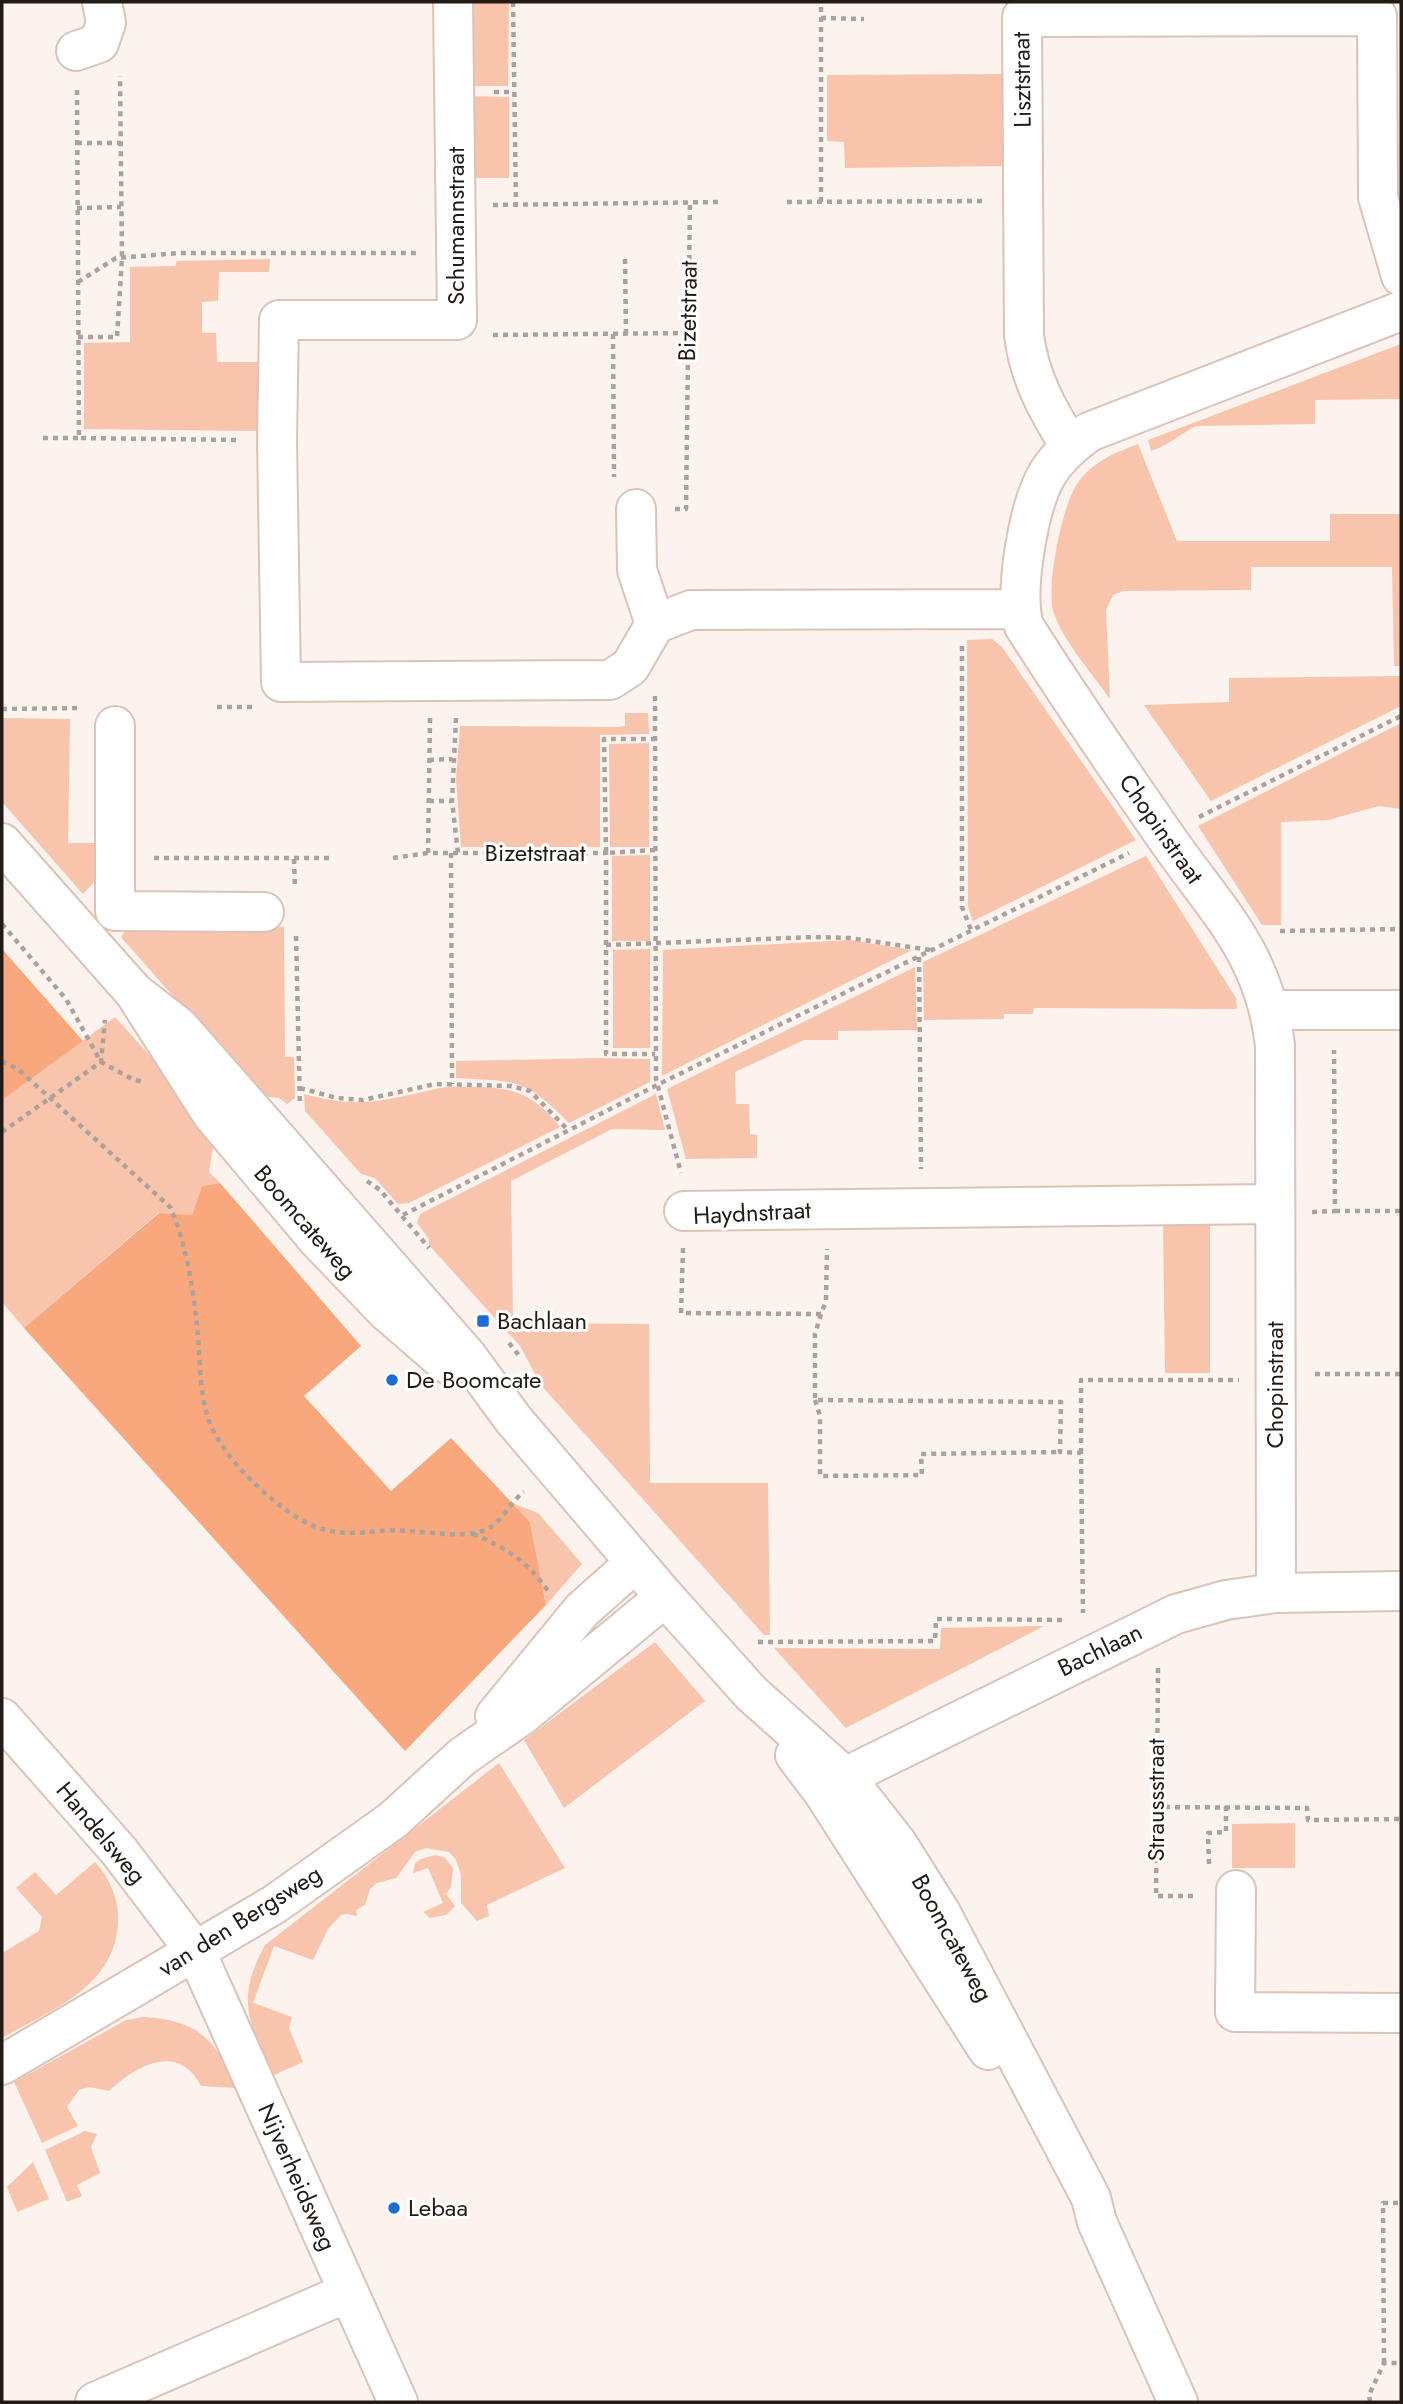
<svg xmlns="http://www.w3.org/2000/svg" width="1403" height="2404" viewBox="0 0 1403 2404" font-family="Jost,sans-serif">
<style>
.green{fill:#f8c5ac}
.forest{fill:#f9a77c}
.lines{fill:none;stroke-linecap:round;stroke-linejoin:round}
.minor-casing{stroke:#dbc3b7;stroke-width:42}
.path{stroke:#aca29d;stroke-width:4.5;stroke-dasharray:5 5;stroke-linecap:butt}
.minor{stroke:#fff;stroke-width:38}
.poi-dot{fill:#1d6bd6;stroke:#fff;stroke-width:2.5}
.labels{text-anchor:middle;stroke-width:6;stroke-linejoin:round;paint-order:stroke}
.street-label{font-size:24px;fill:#221a15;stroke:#fff}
.poi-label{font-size:24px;fill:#221a15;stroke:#fff;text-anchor:start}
</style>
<rect width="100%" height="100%" fill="#fdf3ee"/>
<!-- green -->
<path class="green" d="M 468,2 L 509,2 L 508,86 L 469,86 Z
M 1006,74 L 1007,166 L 845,168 L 844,142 L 827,141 L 827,75 Z
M 468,96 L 509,97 L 509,178 L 468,178 Z
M 270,259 L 269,272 L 219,272 L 218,301 L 202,302 L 202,333 L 216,333 L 217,362 L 269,362 L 265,428 L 257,431 L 84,429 L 84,343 L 130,342 L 130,267 L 175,266 L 177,261 Z
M 1401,344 L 1401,399 L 1315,400 L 1315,424 L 1197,426 C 1180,433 1170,445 1151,451 L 1148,440 Z
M 1138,444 L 1177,541 L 1330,541 L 1330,514 L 1401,514 L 1401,666 L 1394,666 L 1392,567 L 1251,567 L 1251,590 L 1124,591 L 1113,595 L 1106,610 L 1110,699 C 1092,673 1065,644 1054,614 C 1045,589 1062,506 1077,484 C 1092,462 1114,453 1138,444 Z
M 992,639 L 1002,647 L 1136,840 L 973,921 L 968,907 L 967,640 Z
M 1401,676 L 1401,706 L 1211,801 L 1144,705 L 1229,702 L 1229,678 Z
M 625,713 L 648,713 L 649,734 L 600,735 L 600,847 L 461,847 L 456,779 L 460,726 L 617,727 L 625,726 Z
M 2,718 L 70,719 L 68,843 L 99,843 L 98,878 L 83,894 L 2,802 Z
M 1401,723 L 1401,809 L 1379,806 L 1328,820 L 1281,822 L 1281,925 L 1262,925 L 1198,826 Z
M 649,743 L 649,847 L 610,847 L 609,744 Z
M 650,855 L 650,941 L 612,941 L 612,856 Z
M 1146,856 L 1236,998 L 1237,1009 L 1034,1008 L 1033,1014 L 1004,1014 L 1004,1019 L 924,1020 L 923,962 Z
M 284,927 L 285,1057 L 294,1057 L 295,1098 L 287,1104 L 279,1098 L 261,1096 L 121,937 L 128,928 Z
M 850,940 L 912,950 L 662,1076 L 663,950 Z
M 650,949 L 650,1048 L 613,1048 L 613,950 Z
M 915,967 L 917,1030 L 838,1031 L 838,1040 L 804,1040 L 735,1072 L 736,1104 L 749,1104 L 750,1134 L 757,1135 L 757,1158 L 686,1159 L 667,1089 Z
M 115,1017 L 152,1058 L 213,1146 L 209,1172 L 220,1183 L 202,1186 L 192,1215 L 158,1213 L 24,1328 L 2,1302 L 2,1100 Z
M 600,1058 L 650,1059 L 650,1082 L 569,1123 C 523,1077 519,1082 456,1078 L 456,1061 Z
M 446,1087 C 498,1087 526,1083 560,1127 L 409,1203 L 398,1204 L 375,1178 L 361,1174 L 305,1111 L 304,1094 C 366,1111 388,1098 446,1087 Z
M 656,1094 L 665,1130 L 612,1129 L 511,1181 L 513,1323 L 649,1324 L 650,1483 L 768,1483 L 770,1635 L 764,1635 L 541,1385 L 520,1346 L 429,1245 L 429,1239 L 417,1223 L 420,1214 Z
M 1210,1220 L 1210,1373 L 1165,1373 L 1163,1221 Z
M 512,1503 L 538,1513 L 582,1564 L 546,1605 L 530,1522 Z
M 1044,1626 L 846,1728 L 774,1648 L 940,1649 L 941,1628 Z
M 655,1642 L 705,1701 L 564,1808 L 524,1740 Z
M 499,1763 L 565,1868 L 487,1905 L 489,1916 L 477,1921 L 461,1903 L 461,1875 L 456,1860 L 449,1852 L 426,1848 L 415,1852 L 396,1878 L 377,1883 L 370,1889 L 365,1905 L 356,1910 L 357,1916 L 347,1914 L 341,1915 L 328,1929 L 313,1960 L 274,1946 L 253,2003 L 292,2017 L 289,2028 L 303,2062 L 272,2076 C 249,2022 235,2000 265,1945 Z
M 1295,1823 L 1295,1868 L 1232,1868 L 1232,1824 Z
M 435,1855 L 444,1857 L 453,1868 L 451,1887 L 446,1894 L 455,1906 L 446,1915 L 430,1918 L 423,1912 L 443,1903 L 428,1868 L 413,1873 L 415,1863 L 421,1859 Z
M 95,1862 C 110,1879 119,1899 118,1921 C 116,1987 51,2010 2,2038 L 2,1953 L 39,1931 L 42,1917 L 16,1888 L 35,1872 L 56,1895 Z
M 144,2017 C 197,2020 217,2039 235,2088 L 201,2086 C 178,2042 137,2065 109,2091 L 89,2087 L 79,2090 L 67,2107 L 78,2126 L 42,2143 L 14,2082 L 126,2020 Z
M 85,2131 L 97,2134 L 91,2147 L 100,2173 L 77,2185 L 82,2196 L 67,2202 L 45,2150 Z
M 33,2162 L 49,2199 L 17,2212 L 7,2187 Z"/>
<!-- forest -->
<path class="forest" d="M 2,949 L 83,1041 L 2,1100 Z
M 220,1183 L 361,1346 L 304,1396 L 391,1491 L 451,1438 L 530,1522 L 546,1605 L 405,1751 L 24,1328 L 159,1213 L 192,1215 L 202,1186 Z"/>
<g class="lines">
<defs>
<path id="minor" d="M 453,2 L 457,320 L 279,320 L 277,441 L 281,682 L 610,680 L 630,667 L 655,624 L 691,610 L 1020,609
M 76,51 L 99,43 L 106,23 L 102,2
M 1070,446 C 1048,411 1029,377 1024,335 L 1022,17 L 1377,16 L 1378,197 L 1401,276
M 636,509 L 637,570 L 655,624
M 115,726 L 115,911 L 264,912
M 2,843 L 134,992 L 212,1114 L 317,1239 L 386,1311 L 447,1364
M 134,992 L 179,1027 L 467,1356 L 513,1419 L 665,1597 L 751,1693 L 845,1777 L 897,1843 L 941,1913 L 1091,2198 L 1097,2222 L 1178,2402
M 1269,1010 L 1401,1010
M 684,1211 L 1274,1204
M 1276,1593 L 1275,1045 C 1264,950 1214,908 1163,833 C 1116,765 1068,696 1024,626 C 1014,591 1028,511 1045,478 C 1055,459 1071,445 1089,432 L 1401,311
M 495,1716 L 582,1610 L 635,1563
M 2,1718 L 119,1851 L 196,1952 L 398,2402
M 795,1755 L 823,1792 L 988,2050
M 825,1791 L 845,1777 L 1176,1614 L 1226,1600 L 1276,1593 L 1401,1591
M 1236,1890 L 1235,2012 L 1401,2013
M 2,2065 L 275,1904 L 393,1820 L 463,1756 L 521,1716 L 665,1597
M 95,2402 L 349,2292"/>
</defs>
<!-- minor casing -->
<use href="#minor" class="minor-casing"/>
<!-- path -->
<path class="path" d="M 513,2 L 516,204
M 821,18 L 864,19
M 77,90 L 79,438 L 240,440
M 494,92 L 514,92
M 77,143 L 121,143
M 787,202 L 985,201
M 821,202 L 821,2
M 493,205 L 721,202
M 77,208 L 121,207
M 625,259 L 626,334
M 78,282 L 116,258 L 180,253 L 418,253
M 613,334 L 614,477
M 493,335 L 687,333
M 78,337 L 117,337 L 122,258 L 120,76
M 43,438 L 79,438
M 675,509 L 686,509 L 690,203
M 962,646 L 962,907 L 971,930
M 655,696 L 656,1079 L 681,1173
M 217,707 L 252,707
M 2,709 L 82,708
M 430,718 L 428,853 L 606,853 L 606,1054 L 655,1054
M 456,718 L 452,801 L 458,853
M 429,760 L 452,759
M 429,801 L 452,801
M 1199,817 L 1401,716
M 655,850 L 606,853 L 604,739 L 655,739
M 451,853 L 452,1084
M 154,858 L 331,858
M 393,858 L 428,853
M 294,859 L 295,889
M 2,924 L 66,999 L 101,1062 L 134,1080 L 145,1082
M 1280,931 L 1401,929
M 296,936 L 300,1106
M 606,945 L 815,937 L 850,938 L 930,950
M 919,957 L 921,1169
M 2,1061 L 18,1069 L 170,1207 C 186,1242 193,1288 197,1326 C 200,1354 199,1384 206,1411 C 214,1445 247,1478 273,1500 C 311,1531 331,1536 380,1531 C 413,1527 464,1543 491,1527 C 504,1518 511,1501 524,1492
M 300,1088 L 337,1098 L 363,1100 L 435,1084 L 511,1086 L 530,1091 L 568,1130
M 2,1132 L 101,1062 L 105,1020
M 367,1181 L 380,1190 L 429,1248
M 1335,1211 L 1401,1211
M 1312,1212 L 1335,1211 L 1334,1050
M 403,1215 L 657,1085 L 1129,853
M 683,1248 L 681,1313 L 821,1314 L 826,1301 L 827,1249
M 821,1314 L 815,1334 L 815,1400 L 1061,1402 L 1060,1452 L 1081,1453 L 1083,1613
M 509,1343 L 521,1358
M 1315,1374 L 1401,1374
M 815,1400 L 820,1416 L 820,1476 L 922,1475 L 921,1454 L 1060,1452
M 1081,1453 L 1081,1380 L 1239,1380
M 473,1534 C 505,1547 528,1562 548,1591
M 758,1642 L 935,1641 L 936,1619 L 1067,1620
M 1158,1668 L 1156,1896 L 1196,1896
M 1155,1807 L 1307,1808 L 1308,1820 L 1401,1819
M 1209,1864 L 1208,1833 L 1226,1832 L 1226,1806
M 1384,2363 L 1383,2203 L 1401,2203
M 1370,2402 L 1369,2395 L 1384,2363 L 1401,2363"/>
<!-- minor -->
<use href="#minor" class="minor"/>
</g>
<!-- markers -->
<g class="poi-dot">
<rect x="476" y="1314" width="14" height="14" rx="3.5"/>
<circle cx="392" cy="1380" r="7"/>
<circle cx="394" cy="2208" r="7"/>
</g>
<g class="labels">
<!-- street labels -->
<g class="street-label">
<text transform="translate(1022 80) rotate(-91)" y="8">Lisztstraat</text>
<text transform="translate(456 226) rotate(-90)" y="8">Schumannstraat</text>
<text transform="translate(688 311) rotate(-89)" y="8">Bizetstraat</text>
<text transform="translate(1161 829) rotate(55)" y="8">Chopinstraat</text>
<text x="535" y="861">Bizetstraat</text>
<text transform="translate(752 1213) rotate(-3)" y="8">Haydnstraat</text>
<text transform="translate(305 1222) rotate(49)" y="8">Boomcateweg</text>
<text transform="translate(1275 1385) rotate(-90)" y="8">Chopinstraat</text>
<text transform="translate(1100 1650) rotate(-26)" y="8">Bachlaan</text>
<text transform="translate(1156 1800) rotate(-90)" y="8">Straussstraat</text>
<text transform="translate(101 1833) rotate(50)" y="8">Handelsweg</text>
<text transform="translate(240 1921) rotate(-32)" y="8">van den Bergsweg</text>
<text transform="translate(952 1938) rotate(61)" y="8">Boomcateweg</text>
<text transform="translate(297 2177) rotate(66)" y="8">Nijverheidsweg</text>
</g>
<!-- poi labels -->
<g class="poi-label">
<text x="497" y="1329">Bachlaan</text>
<text x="406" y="1388">De Boomcate</text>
<text x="408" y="2216">Lebaa</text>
</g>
</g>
<!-- border -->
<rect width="1403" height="2404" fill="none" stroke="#221a15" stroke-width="7"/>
</svg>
